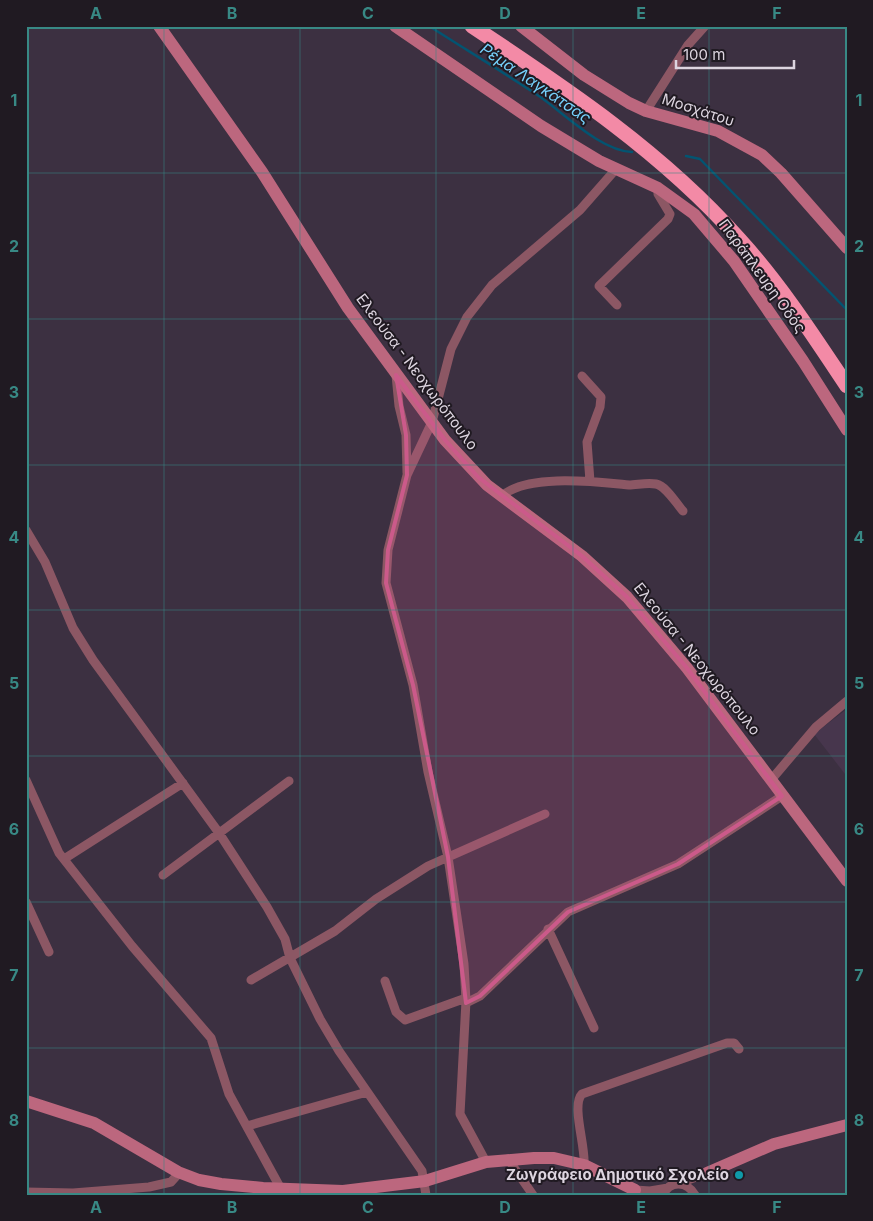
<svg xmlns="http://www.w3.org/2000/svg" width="873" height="1221" viewBox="0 0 873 1221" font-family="Inter,sans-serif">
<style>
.built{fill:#47364d}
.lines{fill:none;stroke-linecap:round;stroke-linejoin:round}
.stream{stroke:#035471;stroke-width:2.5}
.street{stroke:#8c5764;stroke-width:9}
.secondary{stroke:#bc677e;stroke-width:12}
.highway{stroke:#f38aa6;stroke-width:15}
.marked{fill:#cb5a8a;fill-opacity:0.2;stroke:#cb5a8a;stroke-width:4;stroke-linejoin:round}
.grid{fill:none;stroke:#388985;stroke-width:1;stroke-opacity:0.55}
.culture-dot{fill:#0f9aa8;stroke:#201a22;stroke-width:2}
.labels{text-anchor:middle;stroke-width:4;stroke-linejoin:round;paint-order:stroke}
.street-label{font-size:15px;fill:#ddd5e0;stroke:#201a22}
.poi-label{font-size:15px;font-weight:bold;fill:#ddd5e0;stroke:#201a22;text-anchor:end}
.water-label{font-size:16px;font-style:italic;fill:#76d2fd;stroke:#201a22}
.neatline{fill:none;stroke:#388985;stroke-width:2}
.grid-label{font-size:16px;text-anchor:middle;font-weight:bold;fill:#388985}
</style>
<rect width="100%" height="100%" fill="#3c3041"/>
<!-- built -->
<path class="built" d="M 847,709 L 847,772 L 845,774 L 814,734 Z"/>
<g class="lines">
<!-- stream -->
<path class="stream" d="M 429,26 C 465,49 501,71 536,94 C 562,111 600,151 632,152
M 686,156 L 700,159 L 847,310"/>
<!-- street -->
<path class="street" d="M 646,111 L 688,45 L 705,26
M 617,305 L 599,286 L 668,219 L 670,214 L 658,194 L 658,188
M 396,375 L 399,406 L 406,435 L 407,473
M 582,376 L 601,397 L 600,407 L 587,442 L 590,481
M 501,497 C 525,473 597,482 629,485 C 637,485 647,482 656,484 C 666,486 676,503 683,511
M 26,530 L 45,562 L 73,628 L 93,660 L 219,833 L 267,907 L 285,939 L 290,958 L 320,1019 L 339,1051 L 422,1171 L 426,1195
M 26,780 L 59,853 L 132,946 L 211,1038 L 229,1094 L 281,1189
M 771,780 L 816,727 L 847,701
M 64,859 L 183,783
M 163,875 L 289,781
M 26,902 L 49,952
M 548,929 L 594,1028
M 251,980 L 335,931 L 376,899 L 428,866 L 545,814
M 385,981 L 396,1012 L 405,1020 L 466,998
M 466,1003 L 480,996 L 568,912 L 678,864 L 782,796
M 247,1126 L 367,1092
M 508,1159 L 533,1195
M 486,1162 L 460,1114 L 466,1001 L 464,964 L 448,857 L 428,772 L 413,685 L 386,583 L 388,550 L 407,475 L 432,422 L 451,349 L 467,317 L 492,285 L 580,210 L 616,169
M 584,1165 C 586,1147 571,1105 582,1094 L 727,1043 L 734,1043 L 739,1049
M 677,1184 L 707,1173
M 635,1190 L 650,1191 L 668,1188
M 26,1192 L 73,1193 L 149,1187 L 171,1182 L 180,1172
M 663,1195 C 670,1180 687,1181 695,1195"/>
<!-- secondary -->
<path class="secondary" d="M 159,26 L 262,172 L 348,308 L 445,440 L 487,485 L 582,556 L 627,597 L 687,668 L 847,881
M 395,26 L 541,126 L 599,161 L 658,188 L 694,214 L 734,261 L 803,361 L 847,430
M 521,26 L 584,75 L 629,103 L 646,111 L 718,131 L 762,155 L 781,173 L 847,248
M 26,1101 L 94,1123 L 178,1172 L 199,1180 L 221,1184 L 263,1188 L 343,1191 L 425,1181 L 486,1162 L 534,1158 L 554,1158 L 584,1165 L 635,1190
M 707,1173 L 774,1144 L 847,1125"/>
<!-- highway -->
<path class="highway" d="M 472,26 C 567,89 663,153 739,239 C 780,284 813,335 847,386"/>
</g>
<!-- marked area -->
<path class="marked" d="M 396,375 L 445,440 L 478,477 L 582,556 L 627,597 L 687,668 L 782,796 L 678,864 L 568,912 L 480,996 L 466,1003 L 448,857 L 413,685 L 386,583 L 388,550 L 407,475 L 406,435 Z"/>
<!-- grid -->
<path class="grid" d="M 164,26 L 164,1195M 300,26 L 300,1195M 436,26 L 436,1195M 573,26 L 573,1195M 709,26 L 709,1195M 26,173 L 847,173M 26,319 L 847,319M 26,465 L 847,465M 26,610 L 847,610M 26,756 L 847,756M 26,902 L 847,902M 26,1048 L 847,1048"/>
<!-- markers -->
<circle class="culture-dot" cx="739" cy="1175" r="5"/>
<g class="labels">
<!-- street labels -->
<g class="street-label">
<text transform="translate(698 110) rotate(18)" y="5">Μοσχάτου</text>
<text transform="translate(762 276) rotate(54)" y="5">Παράπλευρη Οδός</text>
<text transform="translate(417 372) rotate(53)" y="5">Ελεούσα - Νεοχωρόπουλο</text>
<text transform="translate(697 659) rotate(51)" y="5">Ελεούσα - Νεοχωρόπουλο</text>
</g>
<!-- poi labels -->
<g class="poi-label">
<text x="729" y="1180">Ζωγράφειο Δημοτικό Σχολείο</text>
</g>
<!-- water labels -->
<g class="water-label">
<text transform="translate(536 83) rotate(34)" y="6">Ρέμα Λαγκάτσας</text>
</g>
</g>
<!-- border -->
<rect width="873" height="1221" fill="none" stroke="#201a22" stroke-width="55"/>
<!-- scale -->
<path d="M676 60v8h118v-8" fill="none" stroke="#ddd5e0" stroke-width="2.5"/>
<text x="683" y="60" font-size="15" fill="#ddd5e0" stroke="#201a22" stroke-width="4" paint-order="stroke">100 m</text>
<rect x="28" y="28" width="818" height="1166" class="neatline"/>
<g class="grid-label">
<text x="96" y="19">A</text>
<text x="232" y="19">B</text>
<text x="368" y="19">C</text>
<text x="505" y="19">D</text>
<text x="641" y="19">E</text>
<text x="777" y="19">F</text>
<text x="14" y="106">1</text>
<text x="859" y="106">1</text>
<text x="14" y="252">2</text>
<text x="859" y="252">2</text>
<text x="14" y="398">3</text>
<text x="859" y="398">3</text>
<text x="14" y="543">4</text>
<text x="859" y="543">4</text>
<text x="14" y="689">5</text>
<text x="859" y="689">5</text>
<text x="14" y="835">6</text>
<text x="859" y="835">6</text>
<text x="14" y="981">7</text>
<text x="859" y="981">7</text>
<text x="14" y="1126">8</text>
<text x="859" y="1126">8</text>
<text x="96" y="1213">A</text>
<text x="232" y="1213">B</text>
<text x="368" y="1213">C</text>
<text x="505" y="1213">D</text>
<text x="641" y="1213">E</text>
<text x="777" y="1213">F</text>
</g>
</svg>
